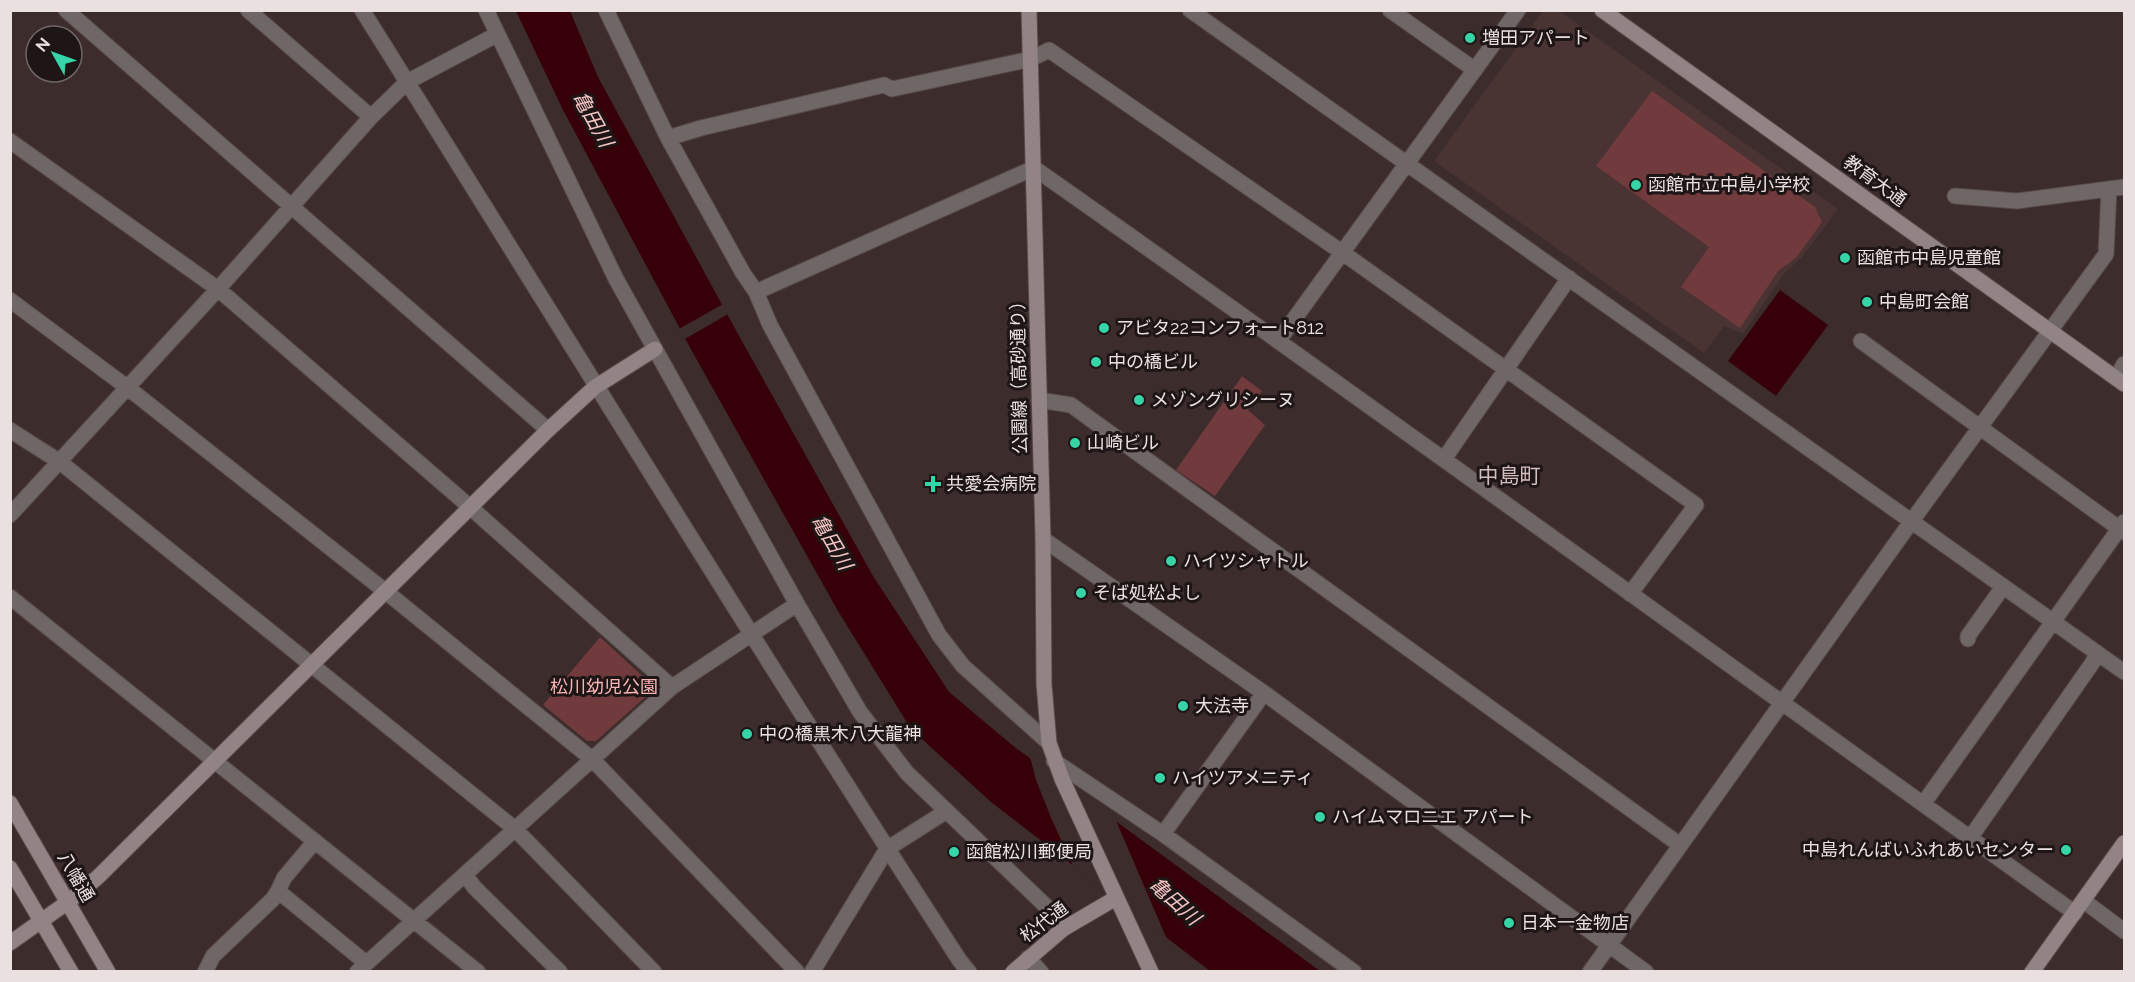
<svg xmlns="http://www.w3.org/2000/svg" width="2135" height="982" viewBox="0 0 2135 982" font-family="Raleway,'Noto Sans JP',sans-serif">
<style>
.built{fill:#4a3333}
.green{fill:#713a3c}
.water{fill:#370008}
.pier{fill:#3c2c2c}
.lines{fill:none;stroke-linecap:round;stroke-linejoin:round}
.street-casing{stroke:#584949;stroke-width:17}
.secondary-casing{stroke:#584949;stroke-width:17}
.street{stroke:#6f6666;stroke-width:15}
.secondary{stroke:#928484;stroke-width:15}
.poi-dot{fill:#36d4a7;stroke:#1e1616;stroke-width:2}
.labels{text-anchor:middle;stroke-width:6;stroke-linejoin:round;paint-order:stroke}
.poi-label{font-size:18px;fill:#ebe0e0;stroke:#1e1616;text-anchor:start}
.street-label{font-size:18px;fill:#ebe0e0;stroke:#1e1616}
.park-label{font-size:18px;fill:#fbb4b4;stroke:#1e1616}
.water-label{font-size:20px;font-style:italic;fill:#f4c4c4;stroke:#1e1616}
.quarter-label{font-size:21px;fill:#d3bdbd;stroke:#1e1616}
</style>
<rect width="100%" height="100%" fill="#3c2c2c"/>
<!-- built -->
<path class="built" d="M 1543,11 L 1559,11 L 1838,209 L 1802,257 L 1783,275 L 1743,334 L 1724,326 L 1704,353 L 1434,161 Z"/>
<!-- green -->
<path class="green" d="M 1652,91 L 1815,207 L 1822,222 L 1796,258 L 1779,270 L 1740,328 L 1681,287 L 1709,247 L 1596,166 Z
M 1242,376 L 1262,391 L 1248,410 L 1265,425 L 1215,496 L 1176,470 Z
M 600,637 L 649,682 L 650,693 L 596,741 L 587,741 L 543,705 Z"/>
<!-- water -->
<path class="water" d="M 516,11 L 570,11 L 598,77 L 738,334 L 873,576 L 949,692 L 1012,745 L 1320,971 L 1210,971 L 991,802 L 911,729 L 838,611 L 693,353 L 563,110 Z
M 1780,290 L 1828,325 L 1776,396 L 1728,361 Z"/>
<!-- pier -->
<path class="pier" d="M 725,303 L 730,313 L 683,340 L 677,330 Z
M 1029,753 L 1114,816 L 1169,944 L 1073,869 L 1073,866 L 1052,820 L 1036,780 Z"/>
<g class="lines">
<defs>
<path id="street" d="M 66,10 L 548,430
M 248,10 L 371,117
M 362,10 C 561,327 756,647 960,961 L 969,972
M 486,10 L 616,279 L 797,604 L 860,712 L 907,773 L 1051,911 L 1063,929
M 606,10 L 668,138 L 743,273 L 756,292 L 770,325 L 939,635 L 963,666 L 1049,743
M 1190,10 L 2124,672
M 1390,10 L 1475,70
M 668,138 L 701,128 L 884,85 L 892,89 L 1031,59 L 1049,50 L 1343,253 L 1696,505 L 1630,594
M 10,141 L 218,289 L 470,507 L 672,687
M 1955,196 L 2017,201 L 2124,187
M 756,292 L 1034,168 C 1383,413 1728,665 2075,913
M 10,300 L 128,388 L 385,591 L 592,759 L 797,972
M 1279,340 L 1518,10
M 1861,341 L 2124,532
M 2116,378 L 2124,364
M 1039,400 L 1071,405 L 1680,845
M 10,430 L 60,462 L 515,829 L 654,972
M 1444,459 L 1569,278
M 10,515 L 218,289 L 371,117 L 407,82 L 496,35
M 1043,539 L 1264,693 L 1646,972
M 10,597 L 478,972
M 1968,639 L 1968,636 L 1998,594 L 2002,585
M 1054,761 L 1163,834 L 1354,972
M 1923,804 L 2124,522
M 1163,834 L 1264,693
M 1970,838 L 2093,662 L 2097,653
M 465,874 L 474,887 L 560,972
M 278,891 L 284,878 L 315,841
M 2084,901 L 2124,931
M 1028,958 L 1041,972
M 205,972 L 213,956 L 273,899 L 278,891 L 366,963
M 357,972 L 672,687 L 797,604
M 812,972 L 887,849 L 945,812
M 1590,972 L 1911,522 L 2106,254 L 2109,189"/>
<path id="secondary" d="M 1029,10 L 1043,539 L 1044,684 L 1049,743 L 1062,779 L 1151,972
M 1602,10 L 2124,384
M 10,803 L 108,972
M 10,868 L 71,972
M 10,943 L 68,902 L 98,877 L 548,430 L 595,387 L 655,349
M 1013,972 L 1063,929 L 1116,898
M 2032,972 L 2124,843"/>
</defs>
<!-- street casing -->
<use href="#street" class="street-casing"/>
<!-- secondary casing -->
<use href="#secondary" class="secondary-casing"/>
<!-- street -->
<use href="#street" class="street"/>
<!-- secondary -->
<use href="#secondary" class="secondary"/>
</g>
<!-- markers -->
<g class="poi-dot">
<circle cx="1470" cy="38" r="6"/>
<circle cx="1636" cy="185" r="6"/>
<circle cx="1845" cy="258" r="6"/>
<circle cx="1867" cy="302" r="6"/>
<circle cx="1104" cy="328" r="6"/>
<circle cx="1096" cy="362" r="6"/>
<circle cx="1139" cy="400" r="6"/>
<circle cx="1075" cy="443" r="6"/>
<path d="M930 475h6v6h6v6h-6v6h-6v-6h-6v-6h6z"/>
<circle cx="1171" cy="561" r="6"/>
<circle cx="1081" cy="593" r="6"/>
<circle cx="1183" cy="706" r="6"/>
<circle cx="747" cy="734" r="6"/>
<circle cx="1160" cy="778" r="6"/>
<circle cx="1320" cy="817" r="6"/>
<circle cx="2066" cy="850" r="6"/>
<circle cx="954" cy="852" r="6"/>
<circle cx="1509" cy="923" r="6"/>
</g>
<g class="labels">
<!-- poi labels -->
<g class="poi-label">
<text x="1482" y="44">増田アパート</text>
<text x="1648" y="191">函館市立中島小学校</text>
<text x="1857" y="264">函館市中島児童館</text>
<text x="1879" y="308">中島町会館</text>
<text x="1116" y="334">アビタ22コンフォート812</text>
<text x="1108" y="368">中の橋ビル</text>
<text x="1151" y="406">メゾングリシーヌ</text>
<text x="1087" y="449">山崎ビル</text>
<text x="946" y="490">共愛会病院</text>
<text x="1183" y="567">ハイツシャトル</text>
<text x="1093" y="599">そば処松よし</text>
<text x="1195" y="712">大法寺</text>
<text x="759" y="740">中の橋黒木八大龍神</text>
<text x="1172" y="784">ハイツアメニティ</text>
<text x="1332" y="823">ハイムマロニエ アパート</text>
<text x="2054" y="856" text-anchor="end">中島れんばいふれあいセンター</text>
<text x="966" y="858">函館松川郵便局</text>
<text x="1521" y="929">日本一金物店</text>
</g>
<!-- street labels -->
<g class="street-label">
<text transform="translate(1875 181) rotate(36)" y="6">教育大通</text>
<text transform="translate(1019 373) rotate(-91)" y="6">公園線（高砂通り）</text>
<text transform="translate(76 877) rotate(60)" y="6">八幡通</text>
<text transform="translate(1044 922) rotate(-37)" y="6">松代通</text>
</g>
<!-- park labels -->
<g class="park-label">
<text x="604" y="693">松川幼児公園</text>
</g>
<!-- water labels -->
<g class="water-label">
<text transform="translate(593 119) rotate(61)" y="7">亀田川</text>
<text transform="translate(832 542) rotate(60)" y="7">亀田川</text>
<text transform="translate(1175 901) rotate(42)" y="7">亀田川</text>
</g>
<!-- quarter labels -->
<g class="quarter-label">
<text x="1509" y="483">中島町</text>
</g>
</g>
<!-- border -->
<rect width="2135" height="982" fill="none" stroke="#ebe0e0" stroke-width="24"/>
<!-- north arrow -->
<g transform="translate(54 54) rotate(310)"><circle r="28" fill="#1e1616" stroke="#706767" stroke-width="1.5"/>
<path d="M0-4.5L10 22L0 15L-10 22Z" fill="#36d4a7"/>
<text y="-9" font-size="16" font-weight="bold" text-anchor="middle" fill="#ebe0e0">N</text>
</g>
</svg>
